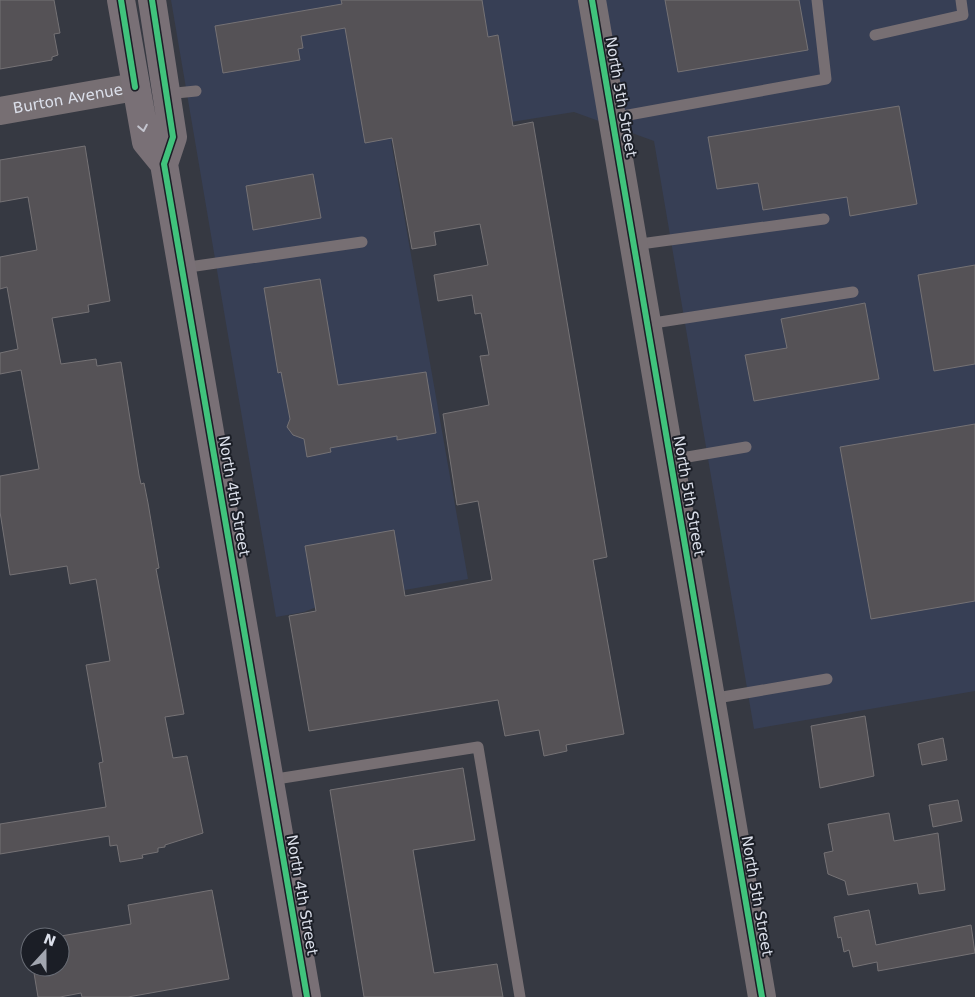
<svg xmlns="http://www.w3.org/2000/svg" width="975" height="997" viewBox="0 0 975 997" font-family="'DejaVu Sans',sans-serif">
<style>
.built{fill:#373f55}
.building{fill:#555256;stroke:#757275}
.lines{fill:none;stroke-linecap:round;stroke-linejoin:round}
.service{stroke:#776f73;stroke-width:11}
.tertiary{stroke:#776f73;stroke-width:28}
.secondary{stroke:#797076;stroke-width:28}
.cycleway-casing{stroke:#1b1e26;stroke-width:9}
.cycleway{stroke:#40c37c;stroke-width:6}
.oneway{stroke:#c3c4ce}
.labels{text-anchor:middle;stroke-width:4;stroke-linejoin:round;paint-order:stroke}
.street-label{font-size:15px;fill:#dce0eb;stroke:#1b1e26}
</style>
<rect width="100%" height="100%" fill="#363942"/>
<!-- built -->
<path class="built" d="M 171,0 L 975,0 L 975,691 L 754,729 L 654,141 L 574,112 L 391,141 L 468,579 L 324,604 L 304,612 L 276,617 Z"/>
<!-- building -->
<path class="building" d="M 0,0 L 54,0 L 60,33 L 54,34 L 58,55 L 52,57 L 52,60 L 0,69 Z
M 341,0 L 482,0 L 488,37 L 498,35 L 513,126 L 533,122 L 607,557 L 593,560 L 624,734 L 566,745 L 567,751 L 544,756 L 539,730 L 505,736 L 498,700 L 309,731 L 289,616 L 316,611 L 305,546 L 394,530 L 405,596 L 492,580 L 478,501 L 457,505 L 443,414 L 489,405 L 480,356 L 489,355 L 481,313 L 475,314 L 472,295 L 438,301 L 434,275 L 488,265 L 480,224 L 434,232 L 436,245 L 412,249 L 392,138 L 365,143 L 345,28 L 301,36 L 303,48 L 298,49 L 300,60 L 223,73 L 215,26 L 342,4 Z
M 665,0 L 799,0 L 808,50 L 678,72 Z
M 899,106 L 917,204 L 850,216 L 847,197 L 763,210 L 758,183 L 717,189 L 708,137 Z
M 85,146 L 110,301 L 88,305 L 89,312 L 52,318 L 61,364 L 96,359 L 97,366 L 121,362 L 139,475 L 141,484 L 144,483 L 148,503 L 159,568 L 156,569 L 184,714 L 165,717 L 173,758 L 187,756 L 203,833 L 165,845 L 165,847 L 158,848 L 158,852 L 142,855 L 143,858 L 120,862 L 117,845 L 110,846 L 109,836 L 0,854 L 0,824 L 106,807 L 99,763 L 103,762 L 86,665 L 110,661 L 96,579 L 70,584 L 67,566 L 10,575 L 0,512 L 0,476 L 39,469 L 21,370 L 0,374 L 0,353 L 18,349 L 7,287 L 0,289 L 0,257 L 37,250 L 28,197 L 0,202 L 0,160 Z
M 313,174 L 321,218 L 253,230 L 246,186 Z
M 975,265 L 975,364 L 934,371 L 918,275 Z
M 320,279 L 338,385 L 426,372 L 436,433 L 397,440 L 397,436 L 330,448 L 331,452 L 307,457 L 304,439 L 293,435 L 287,427 L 290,419 L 281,372 L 278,373 L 264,288 Z
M 865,303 L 879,379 L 754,401 L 745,355 L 787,348 L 781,319 Z
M 975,424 L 975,601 L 871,619 L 840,447 Z
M 865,716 L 874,776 L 820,788 L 811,726 Z
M 943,738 L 947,760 L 922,765 L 918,744 Z
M 463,768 L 475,840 L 413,850 L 434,973 L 497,964 L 503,997 L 364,997 L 330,790 Z
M 958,800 L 962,821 L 933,827 L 929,805 Z
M 889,813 L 894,841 L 938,833 L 945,890 L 919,894 L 917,883 L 848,895 L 845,881 L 828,874 L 824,853 L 833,851 L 828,824 Z
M 212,890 L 229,979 L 128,997 L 82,997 L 81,993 L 60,997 L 38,997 L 33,967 L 60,967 L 60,937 L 55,937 L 131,924 L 128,905 Z
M 869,910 L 876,945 L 971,925 L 975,953 L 878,971 L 877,962 L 853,967 L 849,950 L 844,952 L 841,937 L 838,938 L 834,917 Z"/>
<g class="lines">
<!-- service -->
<path class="service" d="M 875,35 L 963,15 L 961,0
M 166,94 L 196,91
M 612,118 L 826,79 L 817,0
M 633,245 L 824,219
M 182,268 L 362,242
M 647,324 L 853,292
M 670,460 L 746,447
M 711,699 L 827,679
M 270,780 L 478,747 L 520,997"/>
<!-- tertiary -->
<g class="tertiary">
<path d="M 592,0 L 762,997"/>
<path id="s1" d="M 0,111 L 135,87"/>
</g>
<!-- secondary -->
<path class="secondary" d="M 121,0 L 146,142 L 164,164
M 152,0 L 173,137 L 164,164 L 307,997"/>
<defs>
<path id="cycleway" d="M 121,0 L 135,87
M 152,0 L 173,137 L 164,164 L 307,997
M 592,0 L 762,997"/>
</defs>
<!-- cycleway casing -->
<use href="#cycleway" class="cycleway-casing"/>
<!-- cycleway -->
<use href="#cycleway" class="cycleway"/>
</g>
<!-- one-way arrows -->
<defs><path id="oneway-chevron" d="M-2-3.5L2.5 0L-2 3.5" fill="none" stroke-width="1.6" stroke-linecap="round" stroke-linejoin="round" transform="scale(1.25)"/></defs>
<use class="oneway" href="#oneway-chevron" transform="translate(143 128) rotate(79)"/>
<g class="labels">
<!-- street labels -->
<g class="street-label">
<text transform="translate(621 97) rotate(80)" y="5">North 5th Street</text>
<text dy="5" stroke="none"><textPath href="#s1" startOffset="69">Burton Avenue</textPath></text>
<text transform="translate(234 496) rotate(80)" y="5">North 4th Street</text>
<text transform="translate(689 496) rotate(80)" y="5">North 5th Street</text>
<text transform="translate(302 895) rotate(80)" y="5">North 4th Street</text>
<text transform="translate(757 896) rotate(80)" y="5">North 5th Street</text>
</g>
</g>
<!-- north arrow -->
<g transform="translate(45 952) rotate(21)"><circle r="24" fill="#1b1e26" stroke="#686c75"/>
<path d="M0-4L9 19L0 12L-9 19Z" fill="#a2a6b0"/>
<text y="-8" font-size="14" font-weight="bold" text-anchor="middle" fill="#dce0eb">N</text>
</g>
</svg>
